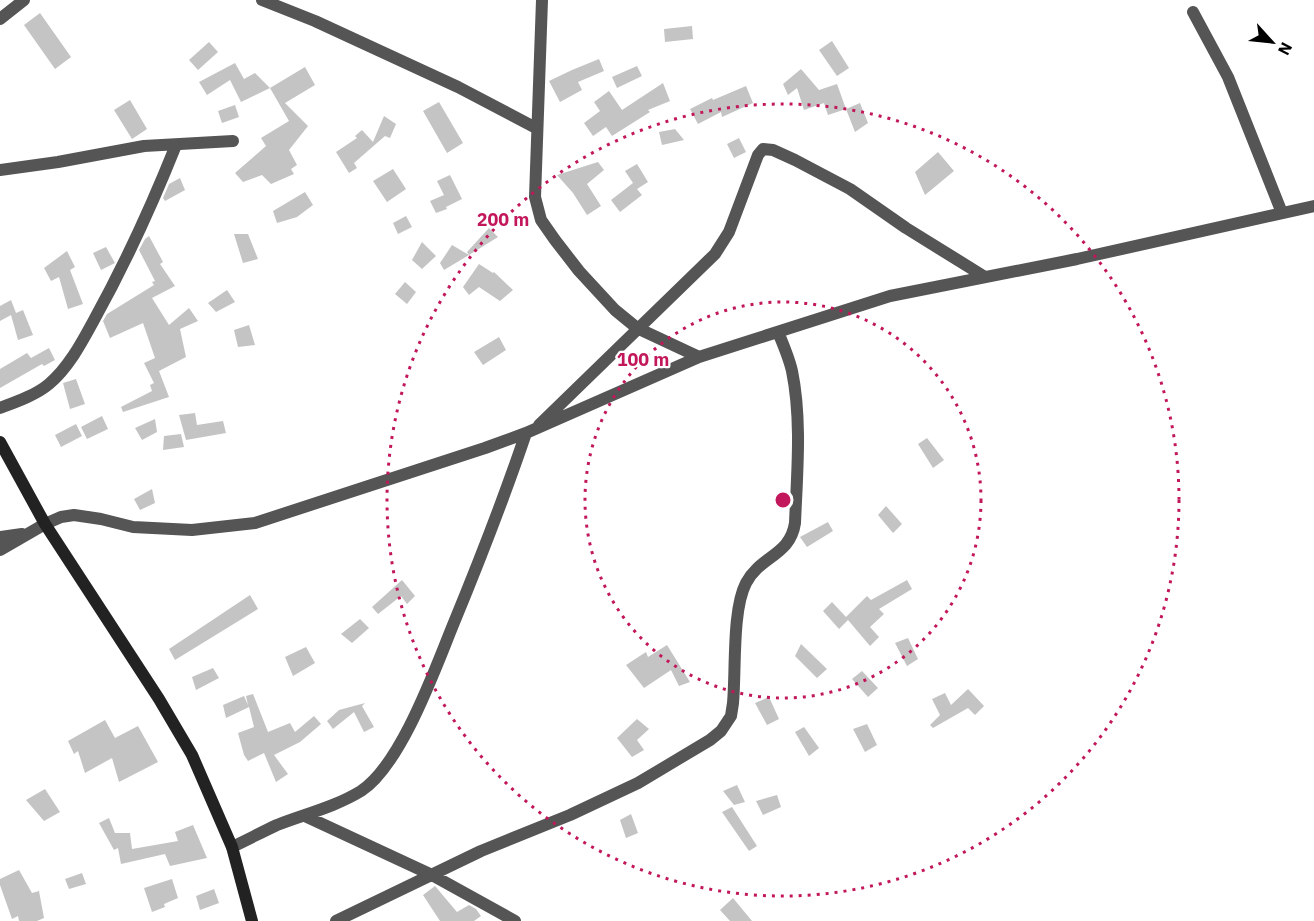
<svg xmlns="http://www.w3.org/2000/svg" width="1314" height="921" viewBox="0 0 1314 921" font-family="'IBM Plex Sans',sans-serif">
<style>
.building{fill:#c4c4c4}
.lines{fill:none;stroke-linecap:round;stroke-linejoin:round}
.minor{stroke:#555;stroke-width:12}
.secondary{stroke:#222;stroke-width:12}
.ring{fill:none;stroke:#c2185b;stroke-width:3;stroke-dasharray:3 6}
.centre{fill:#c2185b;stroke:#fff;stroke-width:3}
.ring-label{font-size:18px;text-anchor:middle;font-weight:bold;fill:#c2185b;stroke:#fff;stroke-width:4.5;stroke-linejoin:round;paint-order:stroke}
</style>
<rect width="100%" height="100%" fill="#fff"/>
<!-- building -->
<path class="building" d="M 40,13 L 71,57 L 55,69 L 24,25 Z
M 692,26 L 693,39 L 665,42 L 664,29 Z
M 832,41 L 849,68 L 837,76 L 819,50 Z
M 209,42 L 218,52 L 198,70 L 189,60 Z
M 599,59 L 604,71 L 578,82 L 582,90 L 560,102 L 549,81 L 572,70 Z
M 235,63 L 244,79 L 255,73 L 270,88 L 241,102 L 230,80 L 207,95 L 199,82 Z
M 637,66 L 642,76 L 617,88 L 612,77 Z
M 305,67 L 315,85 L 285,103 L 308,126 L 289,150 L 297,165 L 291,169 L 294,174 L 271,184 L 262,175 L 243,182 L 235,173 L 266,146 L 261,138 L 289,121 L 270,88 Z
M 801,69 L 819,90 L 837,84 L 846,109 L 828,115 L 824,103 L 804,110 L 797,88 L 788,95 L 783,84 Z
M 663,83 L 670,101 L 648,110 L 650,112 L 612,136 L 606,127 L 593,136 L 584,123 L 600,111 L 594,102 L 609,91 L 622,110 Z
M 746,86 L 753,103 L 722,117 L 721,112 L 698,124 L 690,109 L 712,98 L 713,100 Z
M 130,100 L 147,129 L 132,139 L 114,110 Z
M 439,102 L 463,143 L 447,153 L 423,111 Z
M 860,103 L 868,123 L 855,132 L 846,109 Z
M 235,105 L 239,117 L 222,123 L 218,111 Z
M 384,116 L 396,124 L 390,138 L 385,136 L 354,163 L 357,168 L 349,173 L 336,152 L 357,138 L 355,136 L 362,130 L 373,142 Z
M 675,129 L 684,140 L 662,145 L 659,132 Z
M 739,138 L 746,152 L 734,158 L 727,144 Z
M 938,152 L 954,171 L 925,195 L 915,172 Z
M 598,162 L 604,170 L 587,184 L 601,206 L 587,215 L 573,193 L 557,175 Z
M 637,164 L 648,182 L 637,189 L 642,195 L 620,212 L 611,200 L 633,183 L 625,171 Z
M 393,169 L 406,189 L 387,202 L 373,181 Z
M 450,175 L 462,199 L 446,207 L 447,209 L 436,213 L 430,201 L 444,195 L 437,181 Z
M 180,178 L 185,190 L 165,201 L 163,198 L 169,184 Z
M 305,192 L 313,205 L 297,217 L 277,223 L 273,211 Z
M 406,216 L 412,227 L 398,234 L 393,223 Z
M 489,228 L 498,237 L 469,255 L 467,252 Z
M 234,234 L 248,234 L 258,259 L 243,263 Z
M 149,236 L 163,262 L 160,264 L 175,286 L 152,298 L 169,325 L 189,308 L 198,321 L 180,329 L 186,357 L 159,371 L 169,397 L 123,412 L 121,407 L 152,391 L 150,385 L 154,383 L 144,363 L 155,358 L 143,323 L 110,338 L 103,321 L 107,314 L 154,285 L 152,282 L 155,281 L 139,250 L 145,239 Z
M 422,242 L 436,256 L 422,269 L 412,260 Z
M 452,245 L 469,255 L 444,270 L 440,263 Z
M 106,247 L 115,263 L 101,270 L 93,253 Z
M 67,251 L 75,267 L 70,270 L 83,304 L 68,309 L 59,277 L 51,281 L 44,268 Z
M 479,264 L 493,273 L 494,272 L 513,290 L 500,301 L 479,287 L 469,295 L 463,287 Z
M 405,282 L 416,292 L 407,304 L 395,294 Z
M 227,290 L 235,302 L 216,312 L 208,303 Z
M 11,300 L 16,313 L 23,310 L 33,335 L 18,340 L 11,315 L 0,321 L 0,306 Z
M 249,325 L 255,345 L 238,347 L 234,330 Z
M 499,337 L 506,350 L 483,365 L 474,352 Z
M 49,348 L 55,360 L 44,366 L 42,364 L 0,388 L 0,369 L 27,353 L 31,358 Z
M 76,379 L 85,404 L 70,409 L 63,383 Z
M 195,413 L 197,425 L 223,421 L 226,433 L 186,440 L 179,415 Z
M 102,416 L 108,429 L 87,439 L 81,427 Z
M 155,419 L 157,432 L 142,440 L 135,428 Z
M 76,424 L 82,436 L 61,447 L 55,435 Z
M 181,434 L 184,447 L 163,450 L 164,436 Z
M 927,438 L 944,460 L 933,468 L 918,444 Z
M 152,489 L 155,503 L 140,510 L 134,499 Z
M 886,506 L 902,524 L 893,533 L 878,515 Z
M 828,522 L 833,531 L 807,547 L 800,537 Z
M 402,580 L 415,596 L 407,604 L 401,596 L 378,614 L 372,607 Z
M 907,580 L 912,589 L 879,609 L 884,614 L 870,627 L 879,637 L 870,646 L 848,620 L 839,629 L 823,611 L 832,602 L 846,617 L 867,596 L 871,600 Z
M 250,595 L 258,609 L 175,660 L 169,649 Z
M 360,619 L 369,628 L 352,643 L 341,634 Z
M 908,638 L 918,659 L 907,666 L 895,643 Z
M 801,644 L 827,669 L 817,678 L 795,656 Z
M 667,645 L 690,682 L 679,686 L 671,670 L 644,688 L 626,665 L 646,652 L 648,657 Z
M 306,647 L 315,663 L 293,676 L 285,657 Z
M 213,668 L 219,678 L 196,690 L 192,677 Z
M 862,671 L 878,688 L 868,697 L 852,679 Z
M 968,689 L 984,706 L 975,715 L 968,708 L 933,728 L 930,725 L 940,715 L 932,699 L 945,693 L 951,705 Z
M 253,694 L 268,732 L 290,723 L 295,732 L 314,716 L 321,724 L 300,742 L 274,755 L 288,774 L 276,782 L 264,753 L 248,761 L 244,755 L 238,733 L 254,727 L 249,707 L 226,718 L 223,705 L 244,696 L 248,705 L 246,696 Z
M 769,697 L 779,719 L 767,725 L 755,703 Z
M 365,703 L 362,706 L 374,727 L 364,732 L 354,712 L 333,729 L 327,721 L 339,710 Z
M 637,719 L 649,729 L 637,740 L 644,750 L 632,757 L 617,738 Z
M 105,720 L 115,738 L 138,726 L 158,762 L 119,782 L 112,758 L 85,773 L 78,751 L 74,754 L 68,741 Z
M 867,724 L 877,745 L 865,752 L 853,729 Z
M 804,727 L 819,748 L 809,756 L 795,732 Z
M 737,785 L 745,802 L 734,805 L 723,791 Z
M 45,789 L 60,812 L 44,821 L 26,800 Z
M 777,795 L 781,807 L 763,815 L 756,801 Z
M 732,807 L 757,846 L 749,851 L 722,812 Z
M 631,814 L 638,833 L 626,838 L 620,820 Z
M 109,818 L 115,833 L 130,833 L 132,849 L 178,841 L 175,832 L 193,825 L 207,858 L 170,866 L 165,854 L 121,864 L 118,848 L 114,850 L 99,823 Z
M 19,870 L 32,893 L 39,891 L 44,918 L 37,921 L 19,921 L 18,916 L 12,919 L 0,885 L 0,879 Z
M 82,873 L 86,884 L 69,889 L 65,879 Z
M 172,879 L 178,898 L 164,904 L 165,907 L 152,912 L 144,888 Z
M 435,886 L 457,912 L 469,905 L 476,909 L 481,916 L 474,921 L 440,921 L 423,895 Z
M 214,889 L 219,903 L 200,910 L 196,896 Z
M 733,898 L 752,921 L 730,921 L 720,910 Z"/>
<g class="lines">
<!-- minor -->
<path class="minor" d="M 262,0 L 315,21 L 458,87 L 536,128
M 542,0 L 535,197 L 541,220 L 555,240 L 579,271 L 615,310 L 637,328 L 699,357
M 1193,12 L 1228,77 L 1282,213
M 0,19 L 24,0
M 0,170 L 58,162 L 144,146 L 233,141
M 0,408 C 16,402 36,395 49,384 C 69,367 82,342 94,320 C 125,264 152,205 176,145
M 539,425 L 715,254 L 729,232 L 758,155 L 763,149 L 773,150 L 795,160 L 850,189 L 906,228 L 985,277
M 0,537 L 22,534
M 0,550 L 45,524 L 61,517 L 74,515 L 101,519 L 133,527 L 192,530 L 255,523 L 485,448 L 526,433 L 699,357 L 890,296 L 1077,259 L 1314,206
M 305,816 L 432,875 L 515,921
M 232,847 C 247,840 262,832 277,825 C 305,814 335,807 361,791 C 401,765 435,669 453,625 C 479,562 504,498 526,433
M 336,921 L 481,851 L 570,815 L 638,783 L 710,740 L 721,731 L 731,716 L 733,703 C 736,670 732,610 746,583 C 761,555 790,556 795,523 C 797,473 802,420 792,371 C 789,358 783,344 778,332"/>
<!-- secondary -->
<path class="secondary" d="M 0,442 L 45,524 L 159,699 L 192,755 L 232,847 L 252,921"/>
</g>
<!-- distance rings -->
<g class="ring">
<circle cx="783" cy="500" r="198"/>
<circle cx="783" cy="500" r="396"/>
</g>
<circle cx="783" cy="500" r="9" class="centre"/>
<g class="ring-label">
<text x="503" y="226">200 m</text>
<text x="643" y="366">100 m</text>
</g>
<!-- north arrow -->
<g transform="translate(1272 42) rotate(117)" stroke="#ffffff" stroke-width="4.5" paint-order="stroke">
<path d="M0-4.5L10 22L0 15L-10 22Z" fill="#000000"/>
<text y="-9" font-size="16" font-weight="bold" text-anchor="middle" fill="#000000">N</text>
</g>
</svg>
